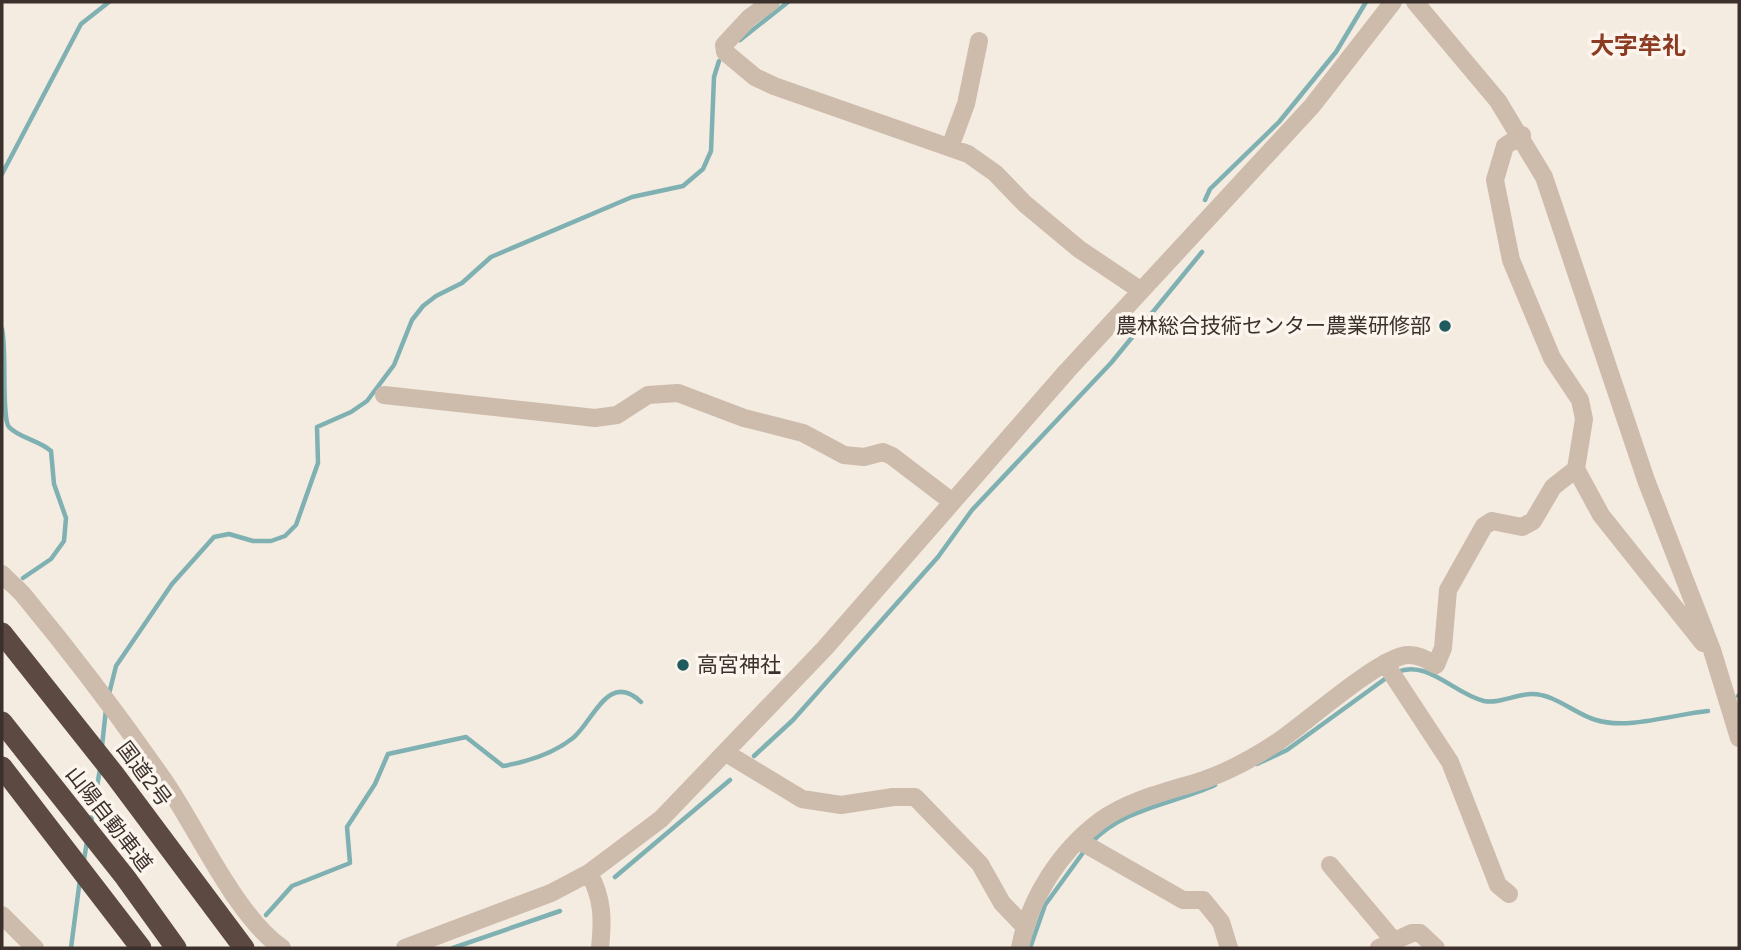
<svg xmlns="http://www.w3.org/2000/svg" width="1741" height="950" viewBox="0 0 1741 950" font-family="Figtree,'Noto Sans JP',sans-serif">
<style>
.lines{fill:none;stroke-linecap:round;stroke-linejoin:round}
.stream{stroke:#7fb0b2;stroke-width:4.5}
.minor{stroke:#cdbbac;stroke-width:18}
.highway{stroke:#5c4a42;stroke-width:21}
.poi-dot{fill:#1f5a5e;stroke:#fbf5ee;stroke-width:2.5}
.labels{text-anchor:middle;stroke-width:7;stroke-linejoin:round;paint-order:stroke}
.poi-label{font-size:21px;fill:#3b302b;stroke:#fbf5ee;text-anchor:end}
.street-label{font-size:21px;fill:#3b302b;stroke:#fbf5ee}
.quarter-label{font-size:24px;font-weight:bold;fill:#8c3b22;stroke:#fbf5ee}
</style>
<rect width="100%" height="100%" fill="#f4ebe1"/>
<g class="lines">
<!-- stream -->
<path class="stream" d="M 740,40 L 788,2
M 2,174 L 81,24 L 109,2
M 1205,200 L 1210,189 L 1279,122 L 1336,52 L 1366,2
M 2,329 C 7,351 1,418 9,427 C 19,438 39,440 51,451 L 54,484 L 66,518 L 64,541 L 51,559 L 23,578
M 1397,672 C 1428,659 1454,694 1484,701 C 1499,704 1516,694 1532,694 C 1555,694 1575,714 1596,720 C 1627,730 1675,714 1708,711
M 109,694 L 116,666 L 172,584 L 214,537 L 229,534 L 253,541 L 271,541 L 285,536 L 296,525 L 318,463 L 317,427 L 351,412 L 367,401 L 394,365 L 412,320 L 423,306 L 436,296 L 462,283 L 491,257 L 632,197 L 683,186 L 703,169 L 711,151 L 714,77 L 719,61
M 1738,696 L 1739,695
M 102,746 L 106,709
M 754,756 L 793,720 L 938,557 L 972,510 L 1111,363 L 1202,252
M 1257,764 L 1287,750 L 1389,676
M 91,822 L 100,769
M 1091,843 C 1123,808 1174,804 1215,785
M 84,860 L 87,841
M 615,877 L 730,780
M 266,915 L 292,886 L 350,863 L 347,827 L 375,784 L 388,754 L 466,737 L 503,766 C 526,762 554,753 573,738 C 593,722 608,670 641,702
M 71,948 L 80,879
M 453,948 L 560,911
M 1030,948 L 1045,905 L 1085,850"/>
<!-- minor -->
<path class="minor" d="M 771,2 L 749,18 L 724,45 L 725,52 L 755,77 L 774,86 L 968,154 L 995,173 L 1025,204 L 1079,249 L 1140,290
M 1415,2 L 1498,101 L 1544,177 L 1646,480 L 1712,650 L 1739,738
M 1522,135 L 1505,146 L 1495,180 L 1511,260 L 1552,358 L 1580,400 L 1584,419 L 1576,469 L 1601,515 L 1703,643
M 950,147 L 966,104 L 979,41
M 384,395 L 595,418 L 617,415 L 648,395 L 678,393 L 744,418 L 803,433 L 844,455 L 864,457 L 883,452 L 892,456 L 951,501
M 2,574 C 9,582 18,588 25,597 C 73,655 120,717 163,779 C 196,826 236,917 282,948
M 1385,663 L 1450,762 L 1498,885 L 1509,894
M 726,753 L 802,799 L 841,805 L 893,797 L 915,797 L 980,864 L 1002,903 L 1024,926
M 1078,840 L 1183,900 L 1203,900 L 1221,922 L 1229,948
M 1330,865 L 1394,941
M 589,873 C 603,899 603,919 600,948
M 2,915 L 35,948
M 405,948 L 551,893 L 589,873 L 661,819 L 825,648 L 1067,371 L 1312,106 L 1393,2
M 1020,948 C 1029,899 1060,851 1100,821 C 1130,799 1170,791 1204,780 C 1229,771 1257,756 1279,741 C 1307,722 1378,658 1407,655 C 1418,654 1427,660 1436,665 L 1443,648 L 1448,590 L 1484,526 L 1492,521 L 1522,527 L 1533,521 L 1553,487 L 1576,469
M 1379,948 L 1412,933 L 1420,933 L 1436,948"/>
<!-- highway -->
<path class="highway" d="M 2,633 L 114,774 L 244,948
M 2,722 L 125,877 L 176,948
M 2,767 L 141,948"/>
</g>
<!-- markers -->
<g class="poi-dot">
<circle cx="1445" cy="326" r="7"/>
<circle cx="683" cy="665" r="7"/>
</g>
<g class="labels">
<!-- poi labels -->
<g class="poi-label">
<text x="1431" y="333">農林総合技術センター農業研修部</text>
<text x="697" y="672" text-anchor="start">高宮神社</text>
</g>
<!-- street labels -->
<g class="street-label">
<text transform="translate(144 774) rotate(53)" y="7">国道2号</text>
<text transform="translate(109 819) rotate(52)" y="7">山陽自動車道</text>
</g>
<!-- quarter labels -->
<g class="quarter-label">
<text x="1638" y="54">大字牟礼</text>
</g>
</g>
<!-- border -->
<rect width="1741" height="950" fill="none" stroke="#3b302b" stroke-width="7"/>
</svg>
